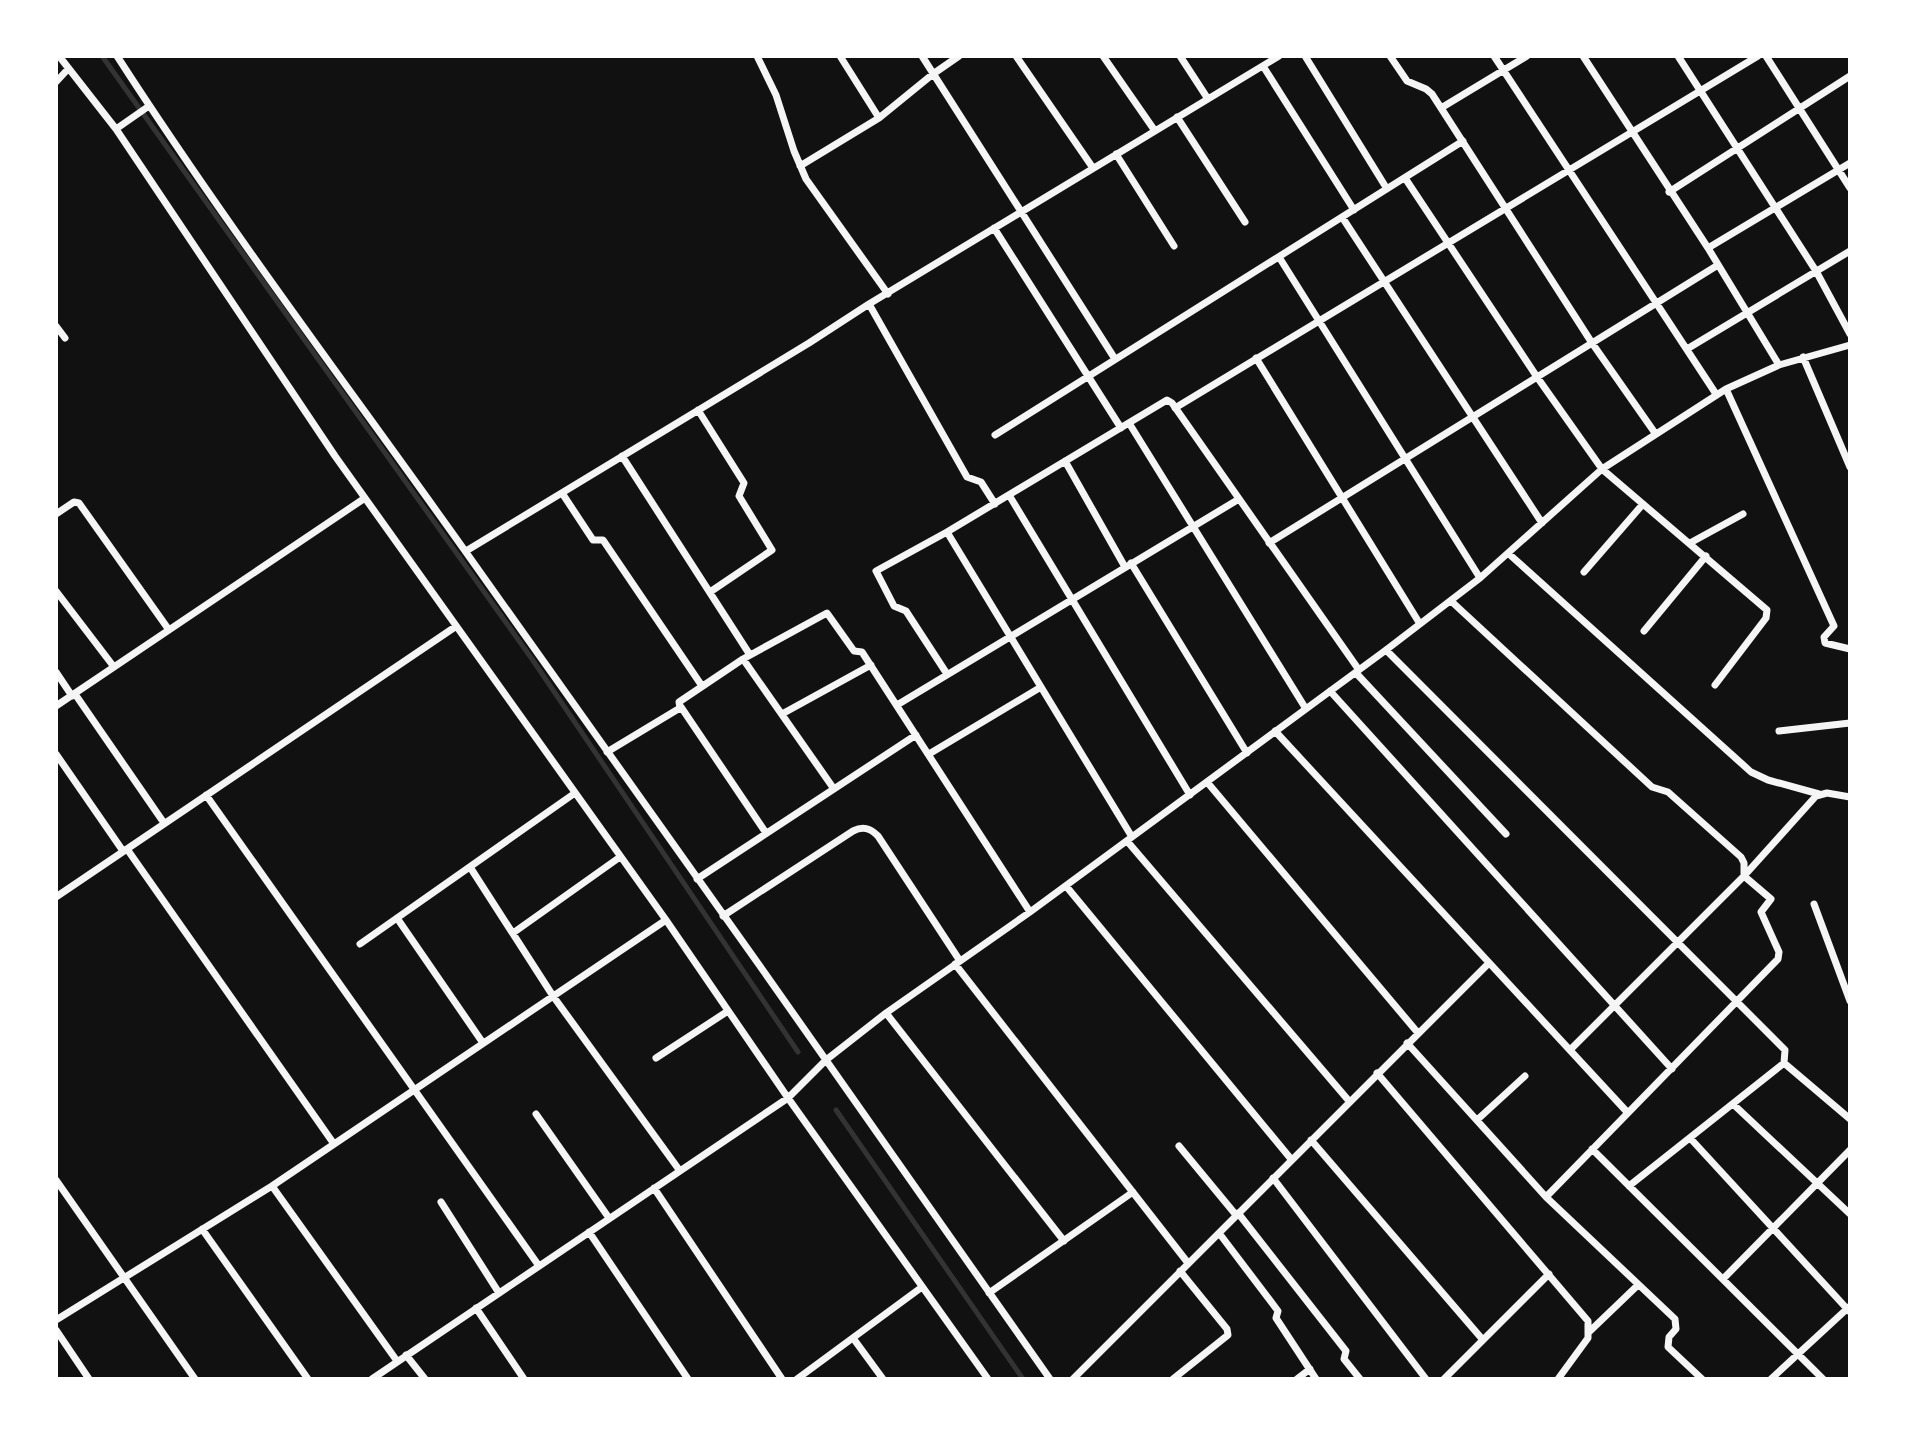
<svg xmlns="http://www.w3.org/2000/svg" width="1906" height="1435" viewBox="0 0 1906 1435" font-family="Barlow,sans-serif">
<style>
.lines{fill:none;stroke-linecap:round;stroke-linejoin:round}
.stream{stroke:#333;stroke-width:5}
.minor{stroke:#f5f5f5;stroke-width:7}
</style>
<rect width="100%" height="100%" fill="#111"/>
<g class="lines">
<!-- stream -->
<path class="stream" d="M 102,56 L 532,659 L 798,1052
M 836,1110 L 1023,1379"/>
<!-- minor -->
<path class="minor" d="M 59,56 L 116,129 L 335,456 L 666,920 L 788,1098 L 988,1379
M 117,56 C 226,225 347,385 463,548 C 661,824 855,1101 1050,1379
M 757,56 L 776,95 L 794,151 L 806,179 L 888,294
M 840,56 L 879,118
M 922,56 L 1115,359
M 1016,56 L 1093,168
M 1103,56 L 1155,131
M 1180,56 L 1208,99
M 1305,56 L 1387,189
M 1390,56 L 1407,81 L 1426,89 L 1432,94 L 1592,343 L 1655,433
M 1494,56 L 1716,394
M 1583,56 L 1708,248 L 1779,365
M 1678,56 L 1816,271 L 1850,334
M 1766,56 L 1850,188
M 1263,66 L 1354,210
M 56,82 L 68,69
M 1441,108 L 1527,56
M 1177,117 L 1245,222
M 116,129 L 149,106
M 1116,154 L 1174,246
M 800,166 L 879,118 L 933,74 L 959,56
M 1405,178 L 1537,377 L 1602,469 L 1767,610 L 1766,618 L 1715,685
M 1669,192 L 1850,76
M 1342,217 L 1542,523
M 994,228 L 1121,428
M 1708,248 L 1850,163
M 1279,257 L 1480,578
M 869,304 L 967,477 L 981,482 L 995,504
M 56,326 L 65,338
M 1687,349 L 1850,251
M 1803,357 L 1850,467
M 1256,358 L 1420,624
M 1726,389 L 1834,626 L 1824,637 L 1825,643 L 1850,649
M 1175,408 L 1758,56
M 698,410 L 744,483 L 739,496 L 772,550 L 710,592
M 1129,423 L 1306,709
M 995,435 L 1463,141
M 622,456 L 750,655
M 1065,461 L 1125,567
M 562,493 L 593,540 L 603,540 L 702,686
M 1009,495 L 1190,795
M 56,514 L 74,502 L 79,503 L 169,630
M 947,532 L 1132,837
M 1269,543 L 1718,265
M 1690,543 L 1743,514
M 466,551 L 809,343 L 869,304 L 1279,56
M 1509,554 L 1751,772 L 1768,780 L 1819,794
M 1131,563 L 1247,753
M 1584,572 L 1643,504
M 56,591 L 114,667
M 1451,601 L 1652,787 L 1668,792 L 1741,857 L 1744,863 L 1744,876 L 1771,899 L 1761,912 L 1779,952 L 1778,959 L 1546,1197
M 1644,631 L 1706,556
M 1386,650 L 1785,1050 L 1784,1063 L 1850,1119
M 743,659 L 834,789
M 56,672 L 72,696
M 1356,673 L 1506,834
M 947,674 L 906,611 L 894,606 L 876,571 L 947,532 L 1167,400 L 1172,403 L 1359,670
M 1330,691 L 1672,1069
M 75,694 L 164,823
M 897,705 L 1239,499
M 56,706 L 365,498
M 681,707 L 766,833
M 782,714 L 871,665
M 1275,731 L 1628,1113
M 1779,731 L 1850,723
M 607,752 L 680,708 L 679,702 L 743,659 L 827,613 L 854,651 L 862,652 L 1030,912
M 56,754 L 123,851
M 929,754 L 1041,687
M 1207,782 L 1418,1033
M 206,795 L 539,1266
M 1127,841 L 1349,1101
M 127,849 L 334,1144
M 470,867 L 553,996 L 680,1171
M 697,879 L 916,735
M 1066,886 L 1291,1159
M 56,897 L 455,627
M 1814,904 L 1850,1001
M 723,916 L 853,831 C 863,826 870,828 878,836 L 960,961
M 397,918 L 483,1043
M 513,933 L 620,857
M 360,944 L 575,793
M 955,964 L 1188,1263
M 886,1013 L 1064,1241
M 1407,1043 L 1546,1197 L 1675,1319 L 1676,1329 L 1669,1337 L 1668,1347 L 1702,1379
M 1570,1050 L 1744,876 L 1816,796 L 1827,793 L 1850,797
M 656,1058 L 728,1011
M 1377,1073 L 1588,1321 L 1588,1338 L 1558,1379
M 1733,1104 L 1850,1214
M 536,1114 L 609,1218
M 1477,1120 L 1525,1076
M 1690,1138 L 1850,1312
M 1311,1140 L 1483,1340
M 1179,1146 L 1236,1215
M 1592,1149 L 1823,1379
M 1273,1178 L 1426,1379
M 56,1180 L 195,1379
M 272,1186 L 397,1361
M 1629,1186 L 1784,1063
M 654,1188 L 782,1379
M 441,1202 L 499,1293
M 1238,1213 L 1346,1351 L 1344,1359 L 1360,1379
M 202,1229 L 308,1379
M 589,1232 L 688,1379
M 1219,1233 L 1278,1311 L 1276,1318 L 1316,1379
M 1723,1279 L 1850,1150
M 989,1293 L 1133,1192
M 476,1308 L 524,1379
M 56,1320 L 272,1186 L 666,920
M 56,1330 L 89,1379
M 1589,1332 L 1638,1285
M 853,1338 L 883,1379
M 406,1355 L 425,1379
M 372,1379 L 788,1098 L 826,1060 L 886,1013 L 1030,912 L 1386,650 L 1480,578 L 1602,469 L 1726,389 L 1779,365 L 1850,345
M 797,1379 L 922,1287
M 1073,1379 L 1489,963
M 1173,1379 L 1228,1335 L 1227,1329 L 1180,1271
M 1297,1379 L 1310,1369
M 1444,1379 L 1549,1274
M 1771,1379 L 1849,1307"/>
</g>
<!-- border -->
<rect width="1906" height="1435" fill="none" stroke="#ffffff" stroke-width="116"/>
</svg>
